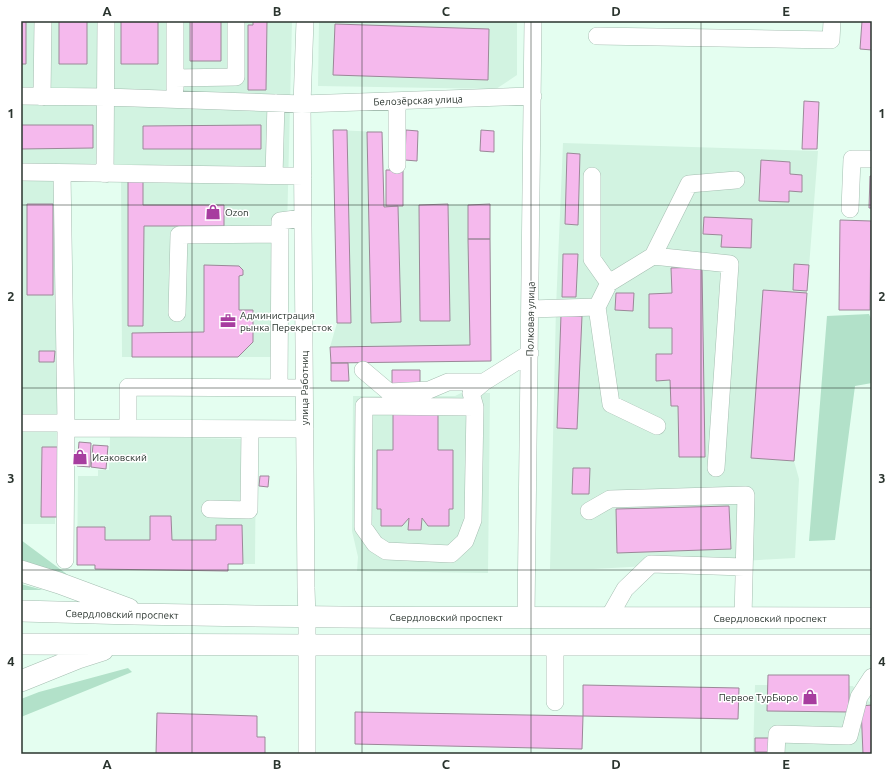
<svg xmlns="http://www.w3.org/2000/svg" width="893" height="775" viewBox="0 0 893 775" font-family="Ubuntu,sans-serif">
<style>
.built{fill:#d2f3e1}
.green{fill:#b2e1c9}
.building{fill:#f5b9ed;stroke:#9b8898}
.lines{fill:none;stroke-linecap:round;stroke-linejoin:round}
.minor-casing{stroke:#a5beb1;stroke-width:18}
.major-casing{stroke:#a5beb1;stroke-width:22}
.minor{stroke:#fff;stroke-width:17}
.major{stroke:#fff;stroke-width:21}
.grid{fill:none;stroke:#2a342e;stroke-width:1;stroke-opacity:0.55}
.labels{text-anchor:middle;stroke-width:3;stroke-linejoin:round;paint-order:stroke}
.street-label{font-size:10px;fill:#2a342e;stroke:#fff}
.poi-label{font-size:10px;fill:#2a342e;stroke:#fff;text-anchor:start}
.neatline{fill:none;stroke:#2a342e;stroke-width:1.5}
.grid-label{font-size:13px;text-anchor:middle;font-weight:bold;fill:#2a342e}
</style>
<rect width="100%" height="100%" fill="#e4fef0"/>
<!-- built -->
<path class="built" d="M 21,21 L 292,21 L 284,357 L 122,357 L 121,179 L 57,179 L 57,408 L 55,524 L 21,524 Z
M 319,21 L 517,21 L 517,75 L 496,89 L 318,86 Z
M 333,130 L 382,132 L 384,207 L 419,205 L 490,204 L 491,361 L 331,363 L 330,347 L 337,323 Z
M 563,143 L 818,151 L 794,461 L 799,479 L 795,558 L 593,569 L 550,569 L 556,308 Z
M 461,393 L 490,393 L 488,573 L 357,571 L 358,557 L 352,531 L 353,396 L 455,396 Z
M 110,437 L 256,439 L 255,564 L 229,564 L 228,571 L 95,569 L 94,565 L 77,565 L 78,476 L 98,476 L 98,470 L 109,470 Z
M 755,685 L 853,686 L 859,697 L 872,703 L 872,754 L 753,754 Z"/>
<!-- green -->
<path class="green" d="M 869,314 L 872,321 L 872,383 L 855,386 L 835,540 L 809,541 L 827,316 Z
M 21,540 L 68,575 L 21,560 Z
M 21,584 L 43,590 L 21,590 Z
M 128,668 L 132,672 L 21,717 L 21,699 L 39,692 Z"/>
<!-- building -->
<path class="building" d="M 21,21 L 26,21 L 26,64 L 21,64 Z
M 59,21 L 87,21 L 87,64 L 59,64 Z
M 121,21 L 158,21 L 158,64 L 121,64 Z
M 190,21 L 221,21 L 221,61 L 190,61 Z
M 253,21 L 267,21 L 266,90 L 248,90 L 248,25 L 253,25 Z
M 862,21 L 872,21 L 872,50 L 860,49 Z
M 335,24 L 489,29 L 488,80 L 333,75 Z
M 804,101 L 819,102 L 817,149 L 802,149 Z
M 21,125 L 93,125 L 93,148 L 21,149 Z
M 261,125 L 261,149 L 143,149 L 143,126 Z
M 333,130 L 347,130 L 351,323 L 337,323 Z
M 406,130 L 418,131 L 417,161 L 405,160 Z
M 481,130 L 494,131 L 494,152 L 480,151 Z
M 367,132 L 382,132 L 384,207 L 398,206 L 401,322 L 371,323 Z
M 567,153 L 580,154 L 578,225 L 565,224 Z
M 761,160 L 790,162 L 790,174 L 802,175 L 802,192 L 789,191 L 789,202 L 759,201 Z
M 386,170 L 403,170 L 403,206 L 386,206 Z
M 870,176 L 872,176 L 872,208 L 869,208 Z
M 128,181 L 143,181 L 143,205 L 224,205 L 224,226 L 144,226 L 143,326 L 128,326 Z
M 27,204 L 53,204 L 53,295 L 27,295 Z
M 448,204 L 450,321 L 420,321 L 419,205 Z
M 490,204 L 490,239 L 468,239 L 468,205 Z
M 704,217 L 752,219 L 751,248 L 721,247 L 722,235 L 703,234 Z
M 840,220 L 871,221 L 870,310 L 839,310 Z
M 468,239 L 490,239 L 491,361 L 331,363 L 330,347 L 470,345 Z
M 563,254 L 578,254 L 576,297 L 562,297 Z
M 794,264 L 809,265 L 807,291 L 793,290 Z
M 204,265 L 239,266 L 243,270 L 243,275 L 239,276 L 239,310 L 253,310 L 253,342 L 238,357 L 132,357 L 132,333 L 204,332 Z
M 702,267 L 705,457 L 679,457 L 678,406 L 671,406 L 670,380 L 656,381 L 656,354 L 672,354 L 672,328 L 649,328 L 649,294 L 672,293 L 671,268 Z
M 763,290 L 807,293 L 794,461 L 751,458 Z
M 616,293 L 634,293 L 633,311 L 615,310 Z
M 561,315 L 582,316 L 577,429 L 557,428 Z
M 39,351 L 55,351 L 54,362 L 39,362 Z
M 331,363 L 348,363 L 349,381 L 331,381 Z
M 392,370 L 420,370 L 420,385 L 392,384 Z
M 393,412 L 438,412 L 438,450 L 453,450 L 453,509 L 449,509 L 449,526 L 428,526 L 422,518 L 421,530 L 408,530 L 409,518 L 402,526 L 381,526 L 381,509 L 377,509 L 377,450 L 393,450 Z
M 79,442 L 91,443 L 90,467 L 77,466 Z
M 93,445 L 108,446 L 106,469 L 91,467 Z
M 42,447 L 59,447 L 58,517 L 41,517 Z
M 573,468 L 590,468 L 589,494 L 572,494 Z
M 260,476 L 269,476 L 268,487 L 259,486 Z
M 729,506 L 731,549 L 617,553 L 616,509 Z
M 150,516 L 171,516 L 172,540 L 216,540 L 216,525 L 242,525 L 243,564 L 228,564 L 228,571 L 95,569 L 95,565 L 77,565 L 77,527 L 105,527 L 105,540 L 150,540 Z
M 768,675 L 849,675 L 849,712 L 767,711 Z
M 583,685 L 739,688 L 738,719 L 583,716 Z
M 872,705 L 872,754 L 863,754 L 861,706 Z
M 355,712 L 583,716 L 582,749 L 355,744 Z
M 157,713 L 257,716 L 257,737 L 265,737 L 265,754 L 156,754 Z
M 755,738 L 773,738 L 773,752 L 755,752 Z"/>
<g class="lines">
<defs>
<path id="minor" d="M 175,21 L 175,89
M 305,21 L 302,104 L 306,588 L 307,617 L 307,754
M 597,36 L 831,40 L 832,21
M 175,78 L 236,77 L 236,21
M 21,96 L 106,97 L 302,104 L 533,96
M 42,97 L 43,21
M 397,101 L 397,165
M 21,172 L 303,176
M 62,173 L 66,423 L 65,560
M 105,174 L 106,21
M 274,176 L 276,103
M 592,176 L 592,259 L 609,283
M 850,209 L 852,159 L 872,159
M 653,256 L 689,184 L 736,180
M 530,309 L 597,307
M 177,313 L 179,235 L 280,234 L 280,221 L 303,218
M 363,370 L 389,392 L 429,390 L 448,382 L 484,382
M 279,388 L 280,234
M 475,407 L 473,520 L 465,541 L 451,554 L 386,551 L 375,544 L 363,527 L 364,406 L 475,407 L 471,393 L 484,382 L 530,353
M 21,423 L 66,423
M 657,426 L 611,404 L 597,307 L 609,283 L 653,256 L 730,264 L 716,468
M 66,428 L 305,429
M 128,428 L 128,387 L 304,388
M 210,509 L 249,510 L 250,429
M 589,511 L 610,499 L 746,495 L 743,618
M 526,617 L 533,21
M 609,617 L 625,589 L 651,564 L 744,567
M 555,702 L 555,645
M 776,754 L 777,734 L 849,736 L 859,697 L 872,677"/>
<path id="major" d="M 21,571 L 59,583 L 129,609
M 21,611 C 305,620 588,617 872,618
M 21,644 L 307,645 L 872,645
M 21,681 L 78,658 L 103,650"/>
</defs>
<!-- minor casing -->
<use href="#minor" class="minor-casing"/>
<!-- major casing -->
<use href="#major" class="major-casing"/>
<!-- minor -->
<use href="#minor" class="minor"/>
<!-- major -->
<use href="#major" class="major"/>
</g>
<!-- grid -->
<path class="grid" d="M 192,21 L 192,754M 362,21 L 362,754M 531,21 L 531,754M 701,21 L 701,754M 21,205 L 872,205M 21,388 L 872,388M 21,570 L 872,570"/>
<!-- icons -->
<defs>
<symbol id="shop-bare" viewBox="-9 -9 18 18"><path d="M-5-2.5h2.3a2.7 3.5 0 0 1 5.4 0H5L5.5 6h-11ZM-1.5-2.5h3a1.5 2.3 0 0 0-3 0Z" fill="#a73d9f" stroke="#fff" stroke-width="2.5" paint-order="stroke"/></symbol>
<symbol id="office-bare" viewBox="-9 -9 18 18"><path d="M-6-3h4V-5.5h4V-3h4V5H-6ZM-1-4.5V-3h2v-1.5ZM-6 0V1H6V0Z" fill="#a73d9f" stroke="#fff" stroke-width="2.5" paint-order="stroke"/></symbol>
</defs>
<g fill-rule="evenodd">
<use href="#shop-bare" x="202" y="201" width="22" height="22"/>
<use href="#office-bare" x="217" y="310" width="22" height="22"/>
<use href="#shop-bare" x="69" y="446" width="22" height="22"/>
<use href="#shop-bare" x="799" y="686" width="22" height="22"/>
</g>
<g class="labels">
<!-- street labels -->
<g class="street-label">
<text transform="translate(418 100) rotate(-2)" y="4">Белозёрская улица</text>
<text transform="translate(530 319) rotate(-89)" y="4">Полковая улица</text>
<text transform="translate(304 388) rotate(-90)" y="4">улица Работниц</text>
<text transform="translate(122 614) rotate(1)" y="4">Свердловский проспект</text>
<text x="446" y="621">Свердловский проспект</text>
<text x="770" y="622">Свердловский проспект</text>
</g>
<!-- poi labels -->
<g class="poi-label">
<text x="225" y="216">Ozon</text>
<text x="240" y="319">Администрация<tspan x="240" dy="12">рынка Перекресток</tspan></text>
<text x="92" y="461">Исаковский</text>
<text x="798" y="701" text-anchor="end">Первое ТурБюро</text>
</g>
</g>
<!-- border -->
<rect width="893" height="775" fill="none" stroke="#ffffff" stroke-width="44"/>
<rect x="22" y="22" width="849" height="731" class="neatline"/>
<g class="grid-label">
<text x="107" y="16">A</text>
<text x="277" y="16">B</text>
<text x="446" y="16">C</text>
<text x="616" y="16">D</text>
<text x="786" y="16">E</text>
<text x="11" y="118">1</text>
<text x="882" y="118">1</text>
<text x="11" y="301">2</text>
<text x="882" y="301">2</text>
<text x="11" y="483">3</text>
<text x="882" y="483">3</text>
<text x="11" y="666">4</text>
<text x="882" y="666">4</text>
<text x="107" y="769">A</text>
<text x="277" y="769">B</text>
<text x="446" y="769">C</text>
<text x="616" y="769">D</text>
<text x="786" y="769">E</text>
</g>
</svg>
